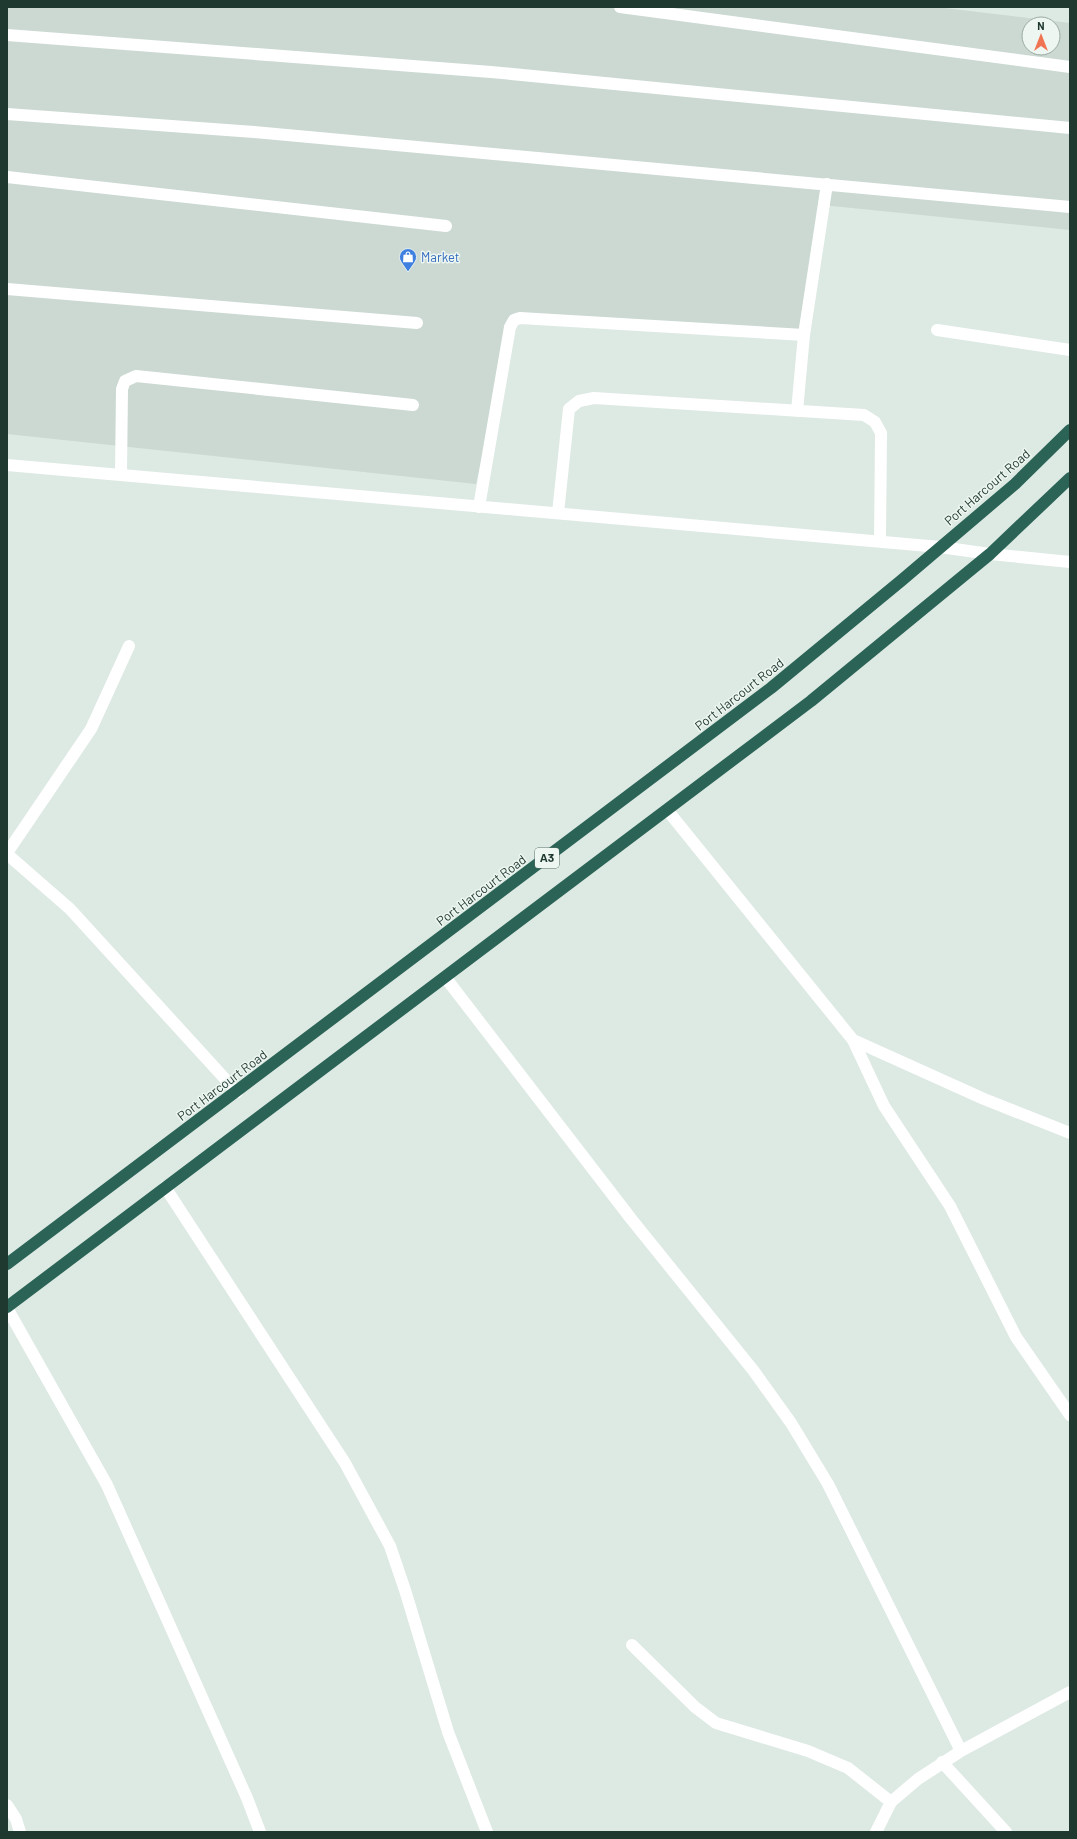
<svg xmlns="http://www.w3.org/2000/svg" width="1077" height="1839" viewBox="0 0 1077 1839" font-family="Barlow,sans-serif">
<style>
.built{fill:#cbd9d2;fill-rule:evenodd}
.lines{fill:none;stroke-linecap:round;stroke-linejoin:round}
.minor{stroke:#fff;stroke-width:12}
.highway{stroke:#2b6456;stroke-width:12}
.labels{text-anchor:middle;stroke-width:3;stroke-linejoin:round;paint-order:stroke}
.shield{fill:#edf6f1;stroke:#5d716a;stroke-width:1}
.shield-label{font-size:12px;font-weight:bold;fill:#1f3830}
.shop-label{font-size:13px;fill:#366cbe;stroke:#edf6f1;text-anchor:start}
.street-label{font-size:13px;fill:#1f3830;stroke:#edf6f1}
</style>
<rect width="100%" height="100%" fill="#dde9e3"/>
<!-- built -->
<path class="built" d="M 7,7 L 936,7 L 1070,23 L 1070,230 L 822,205 L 798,334 L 514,313 L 476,484 L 7,434 ZM 1029,24 L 1053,24 L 1053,48 L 1029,48 Z"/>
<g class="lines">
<!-- minor -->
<path class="minor" d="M 620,7 L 1070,67
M 7,35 L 491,72 L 1070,128
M 7,114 L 254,132 L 1070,207
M 7,177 L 446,226
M 7,289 L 417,323
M 937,330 L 1070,350
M 797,411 L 804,335 L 827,184
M 7,465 L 940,547 L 990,554 L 1070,562
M 121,475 L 122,389 L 125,381 L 136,376 L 413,405
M 479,507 L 510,327 L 514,320 L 520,318 L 804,335
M 558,513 L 569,409 L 579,401 L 594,398 L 864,415 L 875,422 L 881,433 L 880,541
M 668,811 L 853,1040 L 884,1106 L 950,1206 L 1016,1337 L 1070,1415
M 7,853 L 91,729 L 129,646
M 7,854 L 70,909 L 237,1092
M 445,977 L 632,1220 L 753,1370 L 791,1423 L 828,1484 L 961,1751
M 853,1040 L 984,1099 L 1070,1133
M 165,1187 L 345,1463 L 390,1546 L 405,1590 L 448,1732 L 487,1832
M 7,1308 L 107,1485 L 247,1798 L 260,1832
M 632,1645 L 695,1707 L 716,1723 L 808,1751 L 848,1768 L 891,1802
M 942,1762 L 1006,1832
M 7,1805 L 16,1819 L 20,1832
M 876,1832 L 891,1802 L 918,1779 L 961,1751 L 1070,1692"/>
<!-- highway -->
<path class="highway" d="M 7,1264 L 771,688 L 902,580 L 1015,484 L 1070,430
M 7,1307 L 811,701 L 990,554 L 1070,478"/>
</g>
<!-- icons -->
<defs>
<symbol id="shop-pin" viewBox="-11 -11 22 30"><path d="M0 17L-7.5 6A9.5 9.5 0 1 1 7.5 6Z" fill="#3f7fe0" stroke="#edf6f1"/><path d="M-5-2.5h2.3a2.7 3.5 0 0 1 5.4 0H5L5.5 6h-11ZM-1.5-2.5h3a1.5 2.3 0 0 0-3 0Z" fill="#fff"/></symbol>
</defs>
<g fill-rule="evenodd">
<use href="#shop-pin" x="398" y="247" width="20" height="27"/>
</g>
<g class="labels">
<!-- shield labels -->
<rect class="shield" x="535" y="848" width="24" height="20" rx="3"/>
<g class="shield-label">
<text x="547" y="862">A3</text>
</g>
<!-- shop labels -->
<g class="shop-label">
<text x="421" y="262">Market</text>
</g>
<!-- street labels -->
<g class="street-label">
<text transform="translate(987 487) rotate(-41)" y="5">Port Harcourt Road</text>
<text transform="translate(739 694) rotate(-38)" y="5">Port Harcourt Road</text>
<text transform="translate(481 890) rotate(-37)" y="5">Port Harcourt Road</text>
<text transform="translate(222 1085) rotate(-37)" y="5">Port Harcourt Road</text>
</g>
</g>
<!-- border -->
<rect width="1077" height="1839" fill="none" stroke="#1f3830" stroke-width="16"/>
<!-- north arrow -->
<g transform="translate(1041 36)"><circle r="19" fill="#edf6f1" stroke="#9baaa4"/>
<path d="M0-3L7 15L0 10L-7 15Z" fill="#f17452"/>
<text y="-6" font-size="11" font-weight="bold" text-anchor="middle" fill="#1f3830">N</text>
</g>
</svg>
